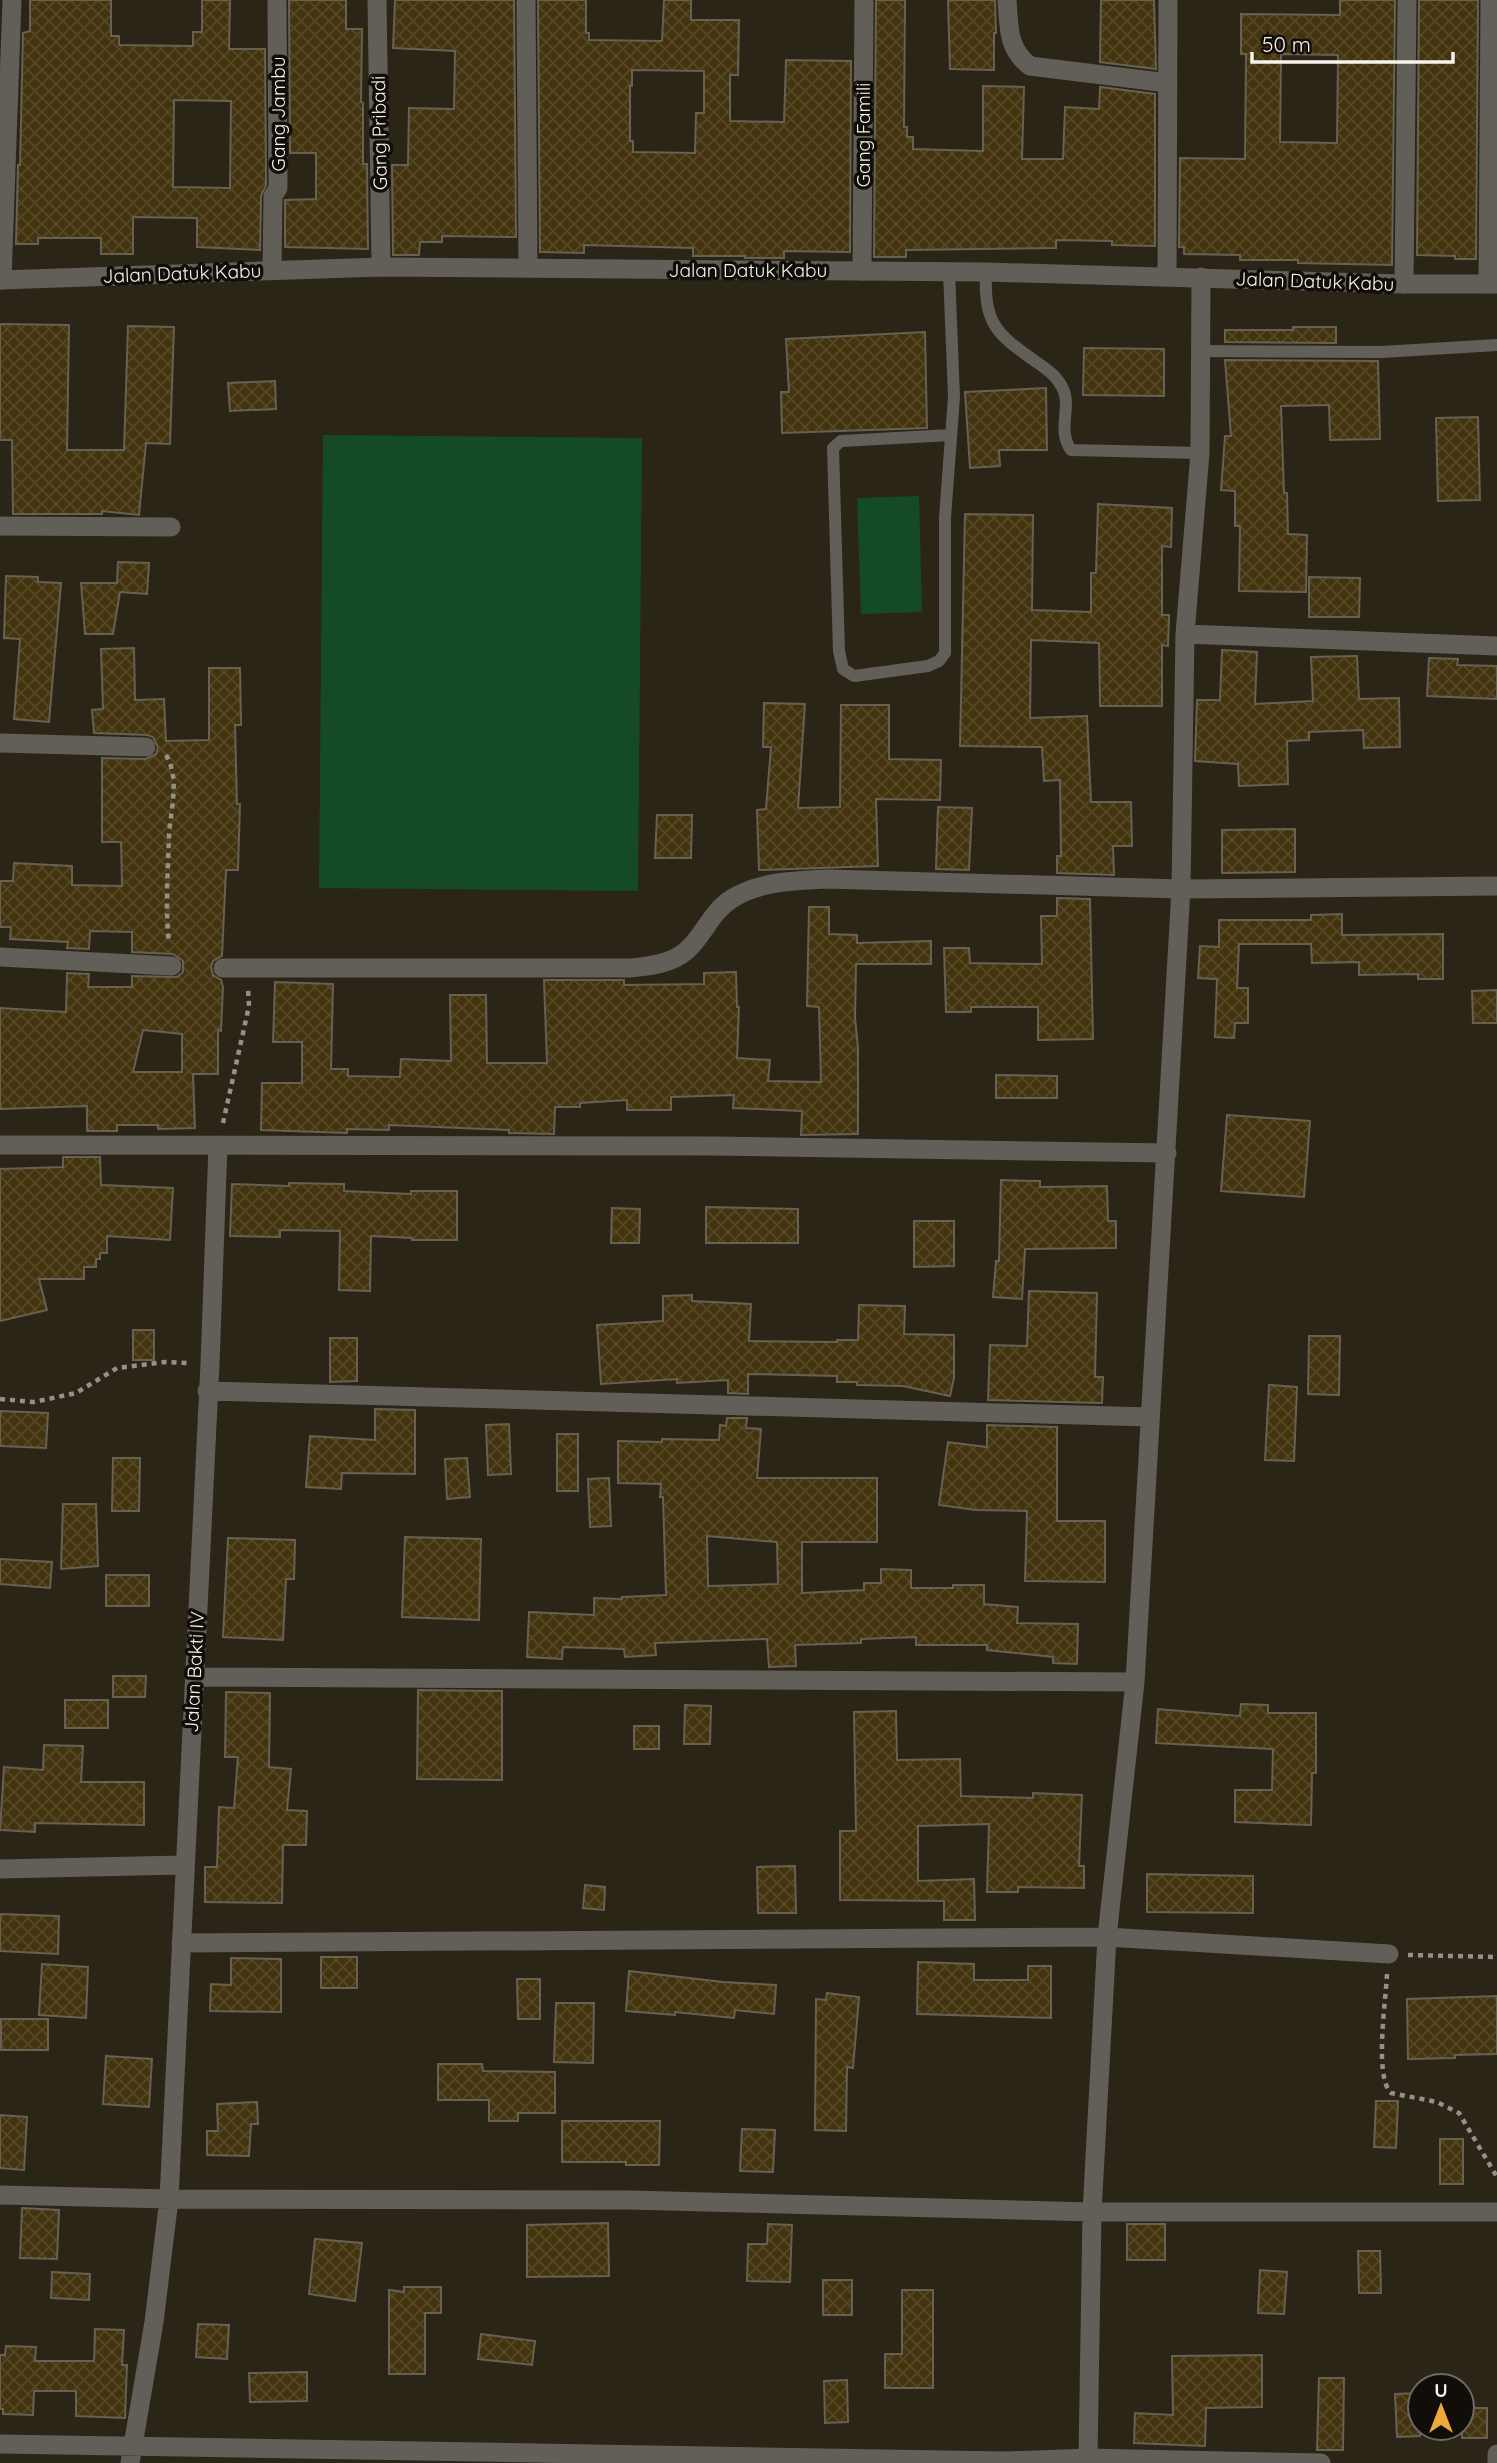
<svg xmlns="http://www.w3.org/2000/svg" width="1497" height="2463" viewBox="0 0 1497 2463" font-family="Quicksand,sans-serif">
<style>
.pitch{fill:#144b25}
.building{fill:url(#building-cross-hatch);stroke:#676152;stroke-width:2;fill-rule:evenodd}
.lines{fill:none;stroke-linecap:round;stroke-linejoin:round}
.path{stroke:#969187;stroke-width:4.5;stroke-dasharray:5 5;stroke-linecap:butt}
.service{stroke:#615f58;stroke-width:12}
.minor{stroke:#615f58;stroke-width:19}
.tertiary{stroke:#615f58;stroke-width:19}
.labels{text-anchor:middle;stroke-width:7;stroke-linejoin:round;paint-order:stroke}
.street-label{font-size:19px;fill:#f8f4ec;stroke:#110e09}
</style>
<defs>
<pattern id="building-cross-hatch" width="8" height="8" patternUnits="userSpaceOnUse" patternTransform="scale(1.75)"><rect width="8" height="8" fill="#43340f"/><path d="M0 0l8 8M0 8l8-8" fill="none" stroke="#564826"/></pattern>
</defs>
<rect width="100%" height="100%" fill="#2b2518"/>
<!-- pitch -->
<path class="pitch" d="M 323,435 L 642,438 L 638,891 L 319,888 Z
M 919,496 L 922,612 L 861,614 L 857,498 Z"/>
<!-- building -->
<path class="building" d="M 30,0 L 111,0 L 111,36 L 119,36 L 119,45 L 193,46 L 193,32 L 202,32 L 202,0 L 230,0 L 229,49 L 265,49 L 266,185 L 261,196 L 260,250 L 197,247 L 197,218 L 133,217 L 133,254 L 101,254 L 101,238 L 38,238 L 38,244 L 16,244 L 18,165 L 20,165 L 23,33 L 30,31 ZM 174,100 L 231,101 L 230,188 L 173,187 Z
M 289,0 L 346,0 L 346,29 L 362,29 L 361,102 L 363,103 L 363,164 L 367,164 L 368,249 L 285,247 L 285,200 L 316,199 L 316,153 L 290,153 Z
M 395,0 L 514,0 L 516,237 L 442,236 L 442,242 L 420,242 L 419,255 L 393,255 L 392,165 L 408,165 L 409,108 L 454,109 L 455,51 L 393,48 Z
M 538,0 L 586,0 L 586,33 L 589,33 L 589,40 L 662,41 L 664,0 L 691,0 L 691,20 L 739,20 L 738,75 L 730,75 L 730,121 L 784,122 L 786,60 L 851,61 L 850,252 L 784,251 L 784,258 L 745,258 L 745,256 L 693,256 L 693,248 L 584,245 L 584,253 L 540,252 ZM 632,70 L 704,71 L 704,113 L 696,113 L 695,153 L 633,152 L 633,141 L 630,141 L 630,86 L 632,86 Z
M 876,0 L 905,0 L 904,127 L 907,127 L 907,137 L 913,137 L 913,149 L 983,151 L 983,86 L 1024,87 L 1022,159 L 1063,159 L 1065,107 L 1099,109 L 1100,87 L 1155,94 L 1155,246 L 1112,245 L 1112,241 L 1056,240 L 1056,248 L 906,250 L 906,257 L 874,257 Z
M 948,0 L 995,0 L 996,33 L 994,33 L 994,70 L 950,69 Z
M 1101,0 L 1154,0 L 1156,69 L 1100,62 Z
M 1340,0 L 1395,0 L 1392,265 L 1298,263 L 1298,260 L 1240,260 L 1240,255 L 1184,254 L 1184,247 L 1179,247 L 1180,158 L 1245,159 L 1246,54 L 1241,54 L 1241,14 L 1340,15 ZM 1281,54 L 1338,55 L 1337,143 L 1280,142 Z
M 1419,0 L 1478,0 L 1476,259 L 1455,259 L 1455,256 L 1417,255 Z
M 0,324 L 69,325 L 67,450 L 124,450 L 128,326 L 174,327 L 170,444 L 146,443 L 139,515 L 102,511 L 102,514 L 13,514 L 12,440 L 0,440 Z
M 1293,327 L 1336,327 L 1336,343 L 1225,342 L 1225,330 L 1293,330 Z
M 925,332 L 927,428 L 782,433 L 781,392 L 789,392 L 786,339 Z
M 1084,348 L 1164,349 L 1164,396 L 1083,395 Z
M 1225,360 L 1378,361 L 1380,439 L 1330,440 L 1329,405 L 1281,406 L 1284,493 L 1287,493 L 1288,534 L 1307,535 L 1306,592 L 1239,591 L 1240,526 L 1235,526 L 1235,491 L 1221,490 L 1225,436 L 1231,436 Z
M 275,381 L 276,409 L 230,411 L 228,383 Z
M 1046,388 L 1047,450 L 999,450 L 1000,466 L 970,468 L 965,392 Z
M 1478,417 L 1480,500 L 1438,501 L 1436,418 Z
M 1098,504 L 1172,508 L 1171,547 L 1162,546 L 1162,615 L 1169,615 L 1168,646 L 1162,645 L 1162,706 L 1100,706 L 1099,643 L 1031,640 L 1030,718 L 1087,716 L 1091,802 L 1131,802 L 1132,846 L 1113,846 L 1114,875 L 1057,873 L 1057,856 L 1061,856 L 1060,780 L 1044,781 L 1042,747 L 960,746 L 965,514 L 1033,515 L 1032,610 L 1091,612 L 1091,573 L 1096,573 Z
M 118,562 L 149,563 L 147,594 L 120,592 L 113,634 L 85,634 L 81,583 L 117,583 Z
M 6,576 L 38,577 L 38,582 L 61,583 L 49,722 L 14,719 L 20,639 L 4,638 Z
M 1309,577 L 1360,578 L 1359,617 L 1309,617 Z
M 134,648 L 135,700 L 164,699 L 166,741 L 209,740 L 209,668 L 240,668 L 241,725 L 235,725 L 237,804 L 240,804 L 238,870 L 226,870 L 222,956 L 213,961 L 211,967 L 213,975 L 221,980 L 223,987 L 221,1031 L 218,1030 L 218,1074 L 193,1074 L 195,1128 L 158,1129 L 158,1125 L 117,1125 L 117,1131 L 87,1131 L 87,1106 L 0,1109 L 0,1008 L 66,1012 L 67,973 L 89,974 L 88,987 L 132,987 L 132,976 L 177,977 L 183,972 L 183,961 L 173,954 L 132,952 L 132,932 L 90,931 L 89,949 L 67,948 L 68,942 L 10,939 L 11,927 L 0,927 L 0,881 L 13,881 L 14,863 L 72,866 L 72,885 L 122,886 L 121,842 L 102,842 L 102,758 L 146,759 L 156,754 L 158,747 L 153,737 L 147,735 L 94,733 L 92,710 L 103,709 L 101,649 ZM 143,1030 L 182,1034 L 182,1072 L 133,1072 Z
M 1222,650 L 1257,652 L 1255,704 L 1313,701 L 1311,657 L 1357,656 L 1359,699 L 1399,698 L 1400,747 L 1364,748 L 1363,730 L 1309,732 L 1309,740 L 1287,741 L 1288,784 L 1239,786 L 1238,764 L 1195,761 L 1197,700 L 1220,700 Z
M 1429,658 L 1458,659 L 1457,665 L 1497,666 L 1497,699 L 1427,696 Z
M 764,703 L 805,704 L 798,808 L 840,807 L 841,705 L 889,705 L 889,759 L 941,760 L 940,800 L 876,799 L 878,866 L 759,870 L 757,810 L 766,809 L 771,747 L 763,747 Z
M 938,807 L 972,808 L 969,870 L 936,869 Z
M 657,815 L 692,815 L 691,858 L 655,858 Z
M 1295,829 L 1295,872 L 1222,873 L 1222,830 Z
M 1057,898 L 1090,899 L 1093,1039 L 1038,1040 L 1038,1007 L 971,1007 L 971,1012 L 946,1012 L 944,948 L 969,948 L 970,963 L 1042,964 L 1041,916 L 1057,916 Z
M 809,907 L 829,907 L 829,934 L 857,935 L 857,943 L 931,941 L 931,964 L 856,964 L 855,1017 L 858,1048 L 858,1134 L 801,1135 L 802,1111 L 733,1108 L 734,1095 L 671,1097 L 671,1110 L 627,1110 L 627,1100 L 580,1103 L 580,1107 L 555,1107 L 554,1134 L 509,1133 L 509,1130 L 389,1125 L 389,1130 L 347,1129 L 347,1133 L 261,1130 L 262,1083 L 302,1083 L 302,1042 L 273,1042 L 275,982 L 333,984 L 331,1069 L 348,1069 L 348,1076 L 400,1077 L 401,1059 L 451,1061 L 450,995 L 486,995 L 487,1063 L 547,1063 L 544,980 L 624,980 L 624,985 L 704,984 L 704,973 L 736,972 L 737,1007 L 739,1007 L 737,1058 L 770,1060 L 768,1081 L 821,1082 L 819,1007 L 807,1006 Z
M 1342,914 L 1342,935 L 1443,934 L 1443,979 L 1418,979 L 1418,974 L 1359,975 L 1359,962 L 1312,963 L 1311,944 L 1239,944 L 1237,988 L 1248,988 L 1248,1023 L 1235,1023 L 1234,1038 L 1215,1037 L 1217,979 L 1198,978 L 1200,946 L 1219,947 L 1219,920 L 1311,920 L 1311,915 Z
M 1497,990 L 1497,1023 L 1473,1023 L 1472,991 Z
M 996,1075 L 1057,1076 L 1057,1098 L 996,1098 Z
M 1227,1115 L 1310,1121 L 1304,1197 L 1221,1191 Z
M 63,1157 L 100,1157 L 101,1185 L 173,1188 L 170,1240 L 107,1236 L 107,1253 L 100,1253 L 100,1259 L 96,1259 L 96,1267 L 84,1267 L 84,1279 L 39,1279 L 47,1310 L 0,1321 L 0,1169 L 63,1167 Z
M 1001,1180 L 1040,1181 L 1040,1187 L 1107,1186 L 1108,1221 L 1116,1221 L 1116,1248 L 1025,1249 L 1022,1299 L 993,1297 L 996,1261 L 999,1261 Z
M 289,1183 L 344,1184 L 344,1191 L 411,1194 L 411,1191 L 457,1191 L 457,1240 L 412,1240 L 412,1238 L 371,1236 L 370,1291 L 339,1290 L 340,1231 L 280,1230 L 280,1237 L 230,1236 L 232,1184 L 289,1186 Z
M 706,1207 L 798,1209 L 798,1243 L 706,1243 Z
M 612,1208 L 640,1209 L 639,1243 L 611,1243 Z
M 914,1221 L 954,1221 L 954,1266 L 914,1267 Z
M 1029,1291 L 1097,1293 L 1095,1377 L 1103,1377 L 1102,1403 L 988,1400 L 990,1345 L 1027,1346 Z
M 692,1295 L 692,1301 L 751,1304 L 749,1341 L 837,1342 L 837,1340 L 858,1340 L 859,1305 L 905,1306 L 904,1334 L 954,1335 L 954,1378 L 950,1396 L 903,1386 L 857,1385 L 857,1382 L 837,1382 L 837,1376 L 748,1374 L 748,1394 L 728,1393 L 728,1380 L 677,1383 L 677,1379 L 601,1384 L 597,1325 L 663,1321 L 663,1296 Z
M 133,1330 L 154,1330 L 154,1360 L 133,1360 Z
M 1309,1336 L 1340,1336 L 1339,1395 L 1308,1394 Z
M 330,1338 L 357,1338 L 357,1381 L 330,1382 Z
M 1269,1385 L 1297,1387 L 1294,1461 L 1265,1460 Z
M 375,1409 L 415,1410 L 415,1474 L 342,1473 L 341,1489 L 306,1487 L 310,1436 L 375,1440 Z
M 0,1411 L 48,1413 L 46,1448 L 0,1446 Z
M 727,1418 L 747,1418 L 746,1428 L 761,1429 L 757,1478 L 877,1478 L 877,1542 L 802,1542 L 802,1593 L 864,1590 L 864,1583 L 881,1583 L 881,1569 L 911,1570 L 911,1588 L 953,1588 L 953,1585 L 984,1585 L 984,1604 L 1018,1607 L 1017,1623 L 1078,1624 L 1077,1664 L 1053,1663 L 1053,1657 L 987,1650 L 987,1645 L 916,1645 L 916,1637 L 861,1639 L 861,1643 L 795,1645 L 796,1666 L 769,1667 L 767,1639 L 655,1643 L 656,1655 L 625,1657 L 624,1649 L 563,1647 L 562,1659 L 527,1657 L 529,1612 L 594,1615 L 594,1598 L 622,1599 L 622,1597 L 666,1595 L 663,1497 L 660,1497 L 661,1484 L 618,1483 L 618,1441 L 662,1442 L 662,1439 L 719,1440 L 720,1425 L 726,1426 ZM 707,1536 L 777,1542 L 778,1584 L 708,1586 Z
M 509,1424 L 511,1474 L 488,1475 L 486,1425 Z
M 987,1425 L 1057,1427 L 1057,1521 L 1105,1521 L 1105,1582 L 1025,1581 L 1027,1511 L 976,1510 L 939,1505 L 948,1442 L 987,1447 Z
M 557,1434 L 578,1434 L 578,1491 L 557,1491 Z
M 113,1458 L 140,1458 L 139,1511 L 112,1511 Z
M 467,1458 L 470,1497 L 447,1499 L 445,1459 Z
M 609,1478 L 611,1526 L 590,1527 L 588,1479 Z
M 63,1504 L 96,1504 L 98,1566 L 61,1569 Z
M 405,1537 L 481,1539 L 479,1620 L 402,1617 Z
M 228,1538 L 295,1540 L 294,1579 L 286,1579 L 283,1640 L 223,1637 Z
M 0,1559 L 52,1562 L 50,1588 L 0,1584 Z
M 106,1575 L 149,1575 L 149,1606 L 106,1606 Z
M 113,1676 L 146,1676 L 145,1697 L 113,1697 Z
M 418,1690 L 502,1691 L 502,1780 L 417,1779 Z
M 226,1692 L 270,1693 L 269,1767 L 291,1769 L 287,1810 L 307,1811 L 306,1845 L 283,1845 L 282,1903 L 205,1902 L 205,1867 L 217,1867 L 219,1807 L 234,1808 L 238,1757 L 225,1757 Z
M 65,1700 L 108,1700 L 108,1728 L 65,1728 Z
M 1241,1704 L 1268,1705 L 1268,1713 L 1316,1713 L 1316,1773 L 1312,1773 L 1311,1825 L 1235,1822 L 1235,1790 L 1272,1790 L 1273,1749 L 1156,1743 L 1158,1709 L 1240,1716 Z
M 685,1705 L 711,1706 L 710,1744 L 684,1744 Z
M 896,1711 L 897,1760 L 960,1759 L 961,1796 L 1033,1798 L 1033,1793 L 1082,1795 L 1079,1866 L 1084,1866 L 1084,1888 L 1018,1887 L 1018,1892 L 987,1892 L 989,1824 L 918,1826 L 918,1881 L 974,1879 L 975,1920 L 944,1920 L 944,1901 L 840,1900 L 840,1831 L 856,1831 L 854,1712 Z
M 634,1726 L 659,1726 L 659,1749 L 634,1749 Z
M 44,1745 L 83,1746 L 81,1782 L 144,1782 L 144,1825 L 35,1823 L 35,1832 L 0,1830 L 4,1767 L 43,1770 Z
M 795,1866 L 796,1913 L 758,1913 L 757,1867 Z
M 1147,1874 L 1253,1876 L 1253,1913 L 1147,1912 Z
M 585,1885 L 605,1887 L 604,1910 L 583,1908 Z
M 0,1914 L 59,1916 L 58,1954 L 0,1951 Z
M 321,1957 L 357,1957 L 357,1988 L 321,1988 Z
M 231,1958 L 281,1959 L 281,2012 L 210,2011 L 211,1984 L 231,1985 Z
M 918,1962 L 974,1964 L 974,1980 L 1028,1980 L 1028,1966 L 1051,1966 L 1051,2018 L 917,2014 Z
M 42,1964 L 88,1967 L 86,2018 L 39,2015 Z
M 629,1971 L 723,1982 L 776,1985 L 774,2014 L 735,2010 L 734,2018 L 675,2012 L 675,2015 L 626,2011 Z
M 517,1979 L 540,1979 L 540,2019 L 518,2019 Z
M 827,1993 L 859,1997 L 853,2068 L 847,2067 L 846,2131 L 815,2130 L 816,1999 L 826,2000 Z
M 1497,1996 L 1497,2054 L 1455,2055 L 1455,2058 L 1408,2059 L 1407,1999 Z
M 556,2003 L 594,2003 L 593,2063 L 554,2062 Z
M 1,2019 L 48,2019 L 48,2050 L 1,2050 Z
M 106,2056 L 152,2059 L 149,2107 L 103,2104 Z
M 438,2064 L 482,2064 L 483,2071 L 555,2072 L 555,2113 L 518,2113 L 518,2121 L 489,2121 L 489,2100 L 438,2100 Z
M 1376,2101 L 1398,2101 L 1396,2148 L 1374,2147 Z
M 257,2102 L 258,2124 L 251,2124 L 249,2156 L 207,2155 L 207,2131 L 218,2131 L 217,2104 Z
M 0,2115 L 27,2117 L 24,2170 L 0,2168 Z
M 562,2121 L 660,2121 L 659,2165 L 626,2165 L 626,2162 L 562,2162 Z
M 742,2129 L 775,2130 L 773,2172 L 740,2171 Z
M 1440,2139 L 1463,2139 L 1463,2184 L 1440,2184 Z
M 22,2208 L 59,2210 L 57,2259 L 20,2258 Z
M 608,2223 L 609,2276 L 527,2277 L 527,2225 Z
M 768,2224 L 792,2225 L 790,2282 L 747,2281 L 748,2244 L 767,2244 Z
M 1127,2224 L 1165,2224 L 1165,2260 L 1127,2260 Z
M 315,2239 L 362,2243 L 355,2301 L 309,2294 Z
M 1358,2251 L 1380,2251 L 1381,2293 L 1359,2293 Z
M 1260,2270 L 1287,2272 L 1284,2314 L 1258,2313 Z
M 52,2272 L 90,2274 L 89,2300 L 51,2298 Z
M 823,2280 L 852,2280 L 852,2315 L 823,2315 Z
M 404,2287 L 441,2287 L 441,2313 L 425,2313 L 425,2374 L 389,2374 L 389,2290 L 404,2292 Z
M 902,2290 L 933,2290 L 933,2388 L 885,2388 L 885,2354 L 902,2354 Z
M 198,2324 L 229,2325 L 227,2359 L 196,2357 Z
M 95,2329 L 124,2330 L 122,2365 L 127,2365 L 125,2418 L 76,2416 L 76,2391 L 34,2391 L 33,2415 L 3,2414 L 3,2409 L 0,2409 L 0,2355 L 5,2355 L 6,2346 L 36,2347 L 35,2361 L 94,2361 Z
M 481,2334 L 535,2341 L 532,2365 L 478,2359 Z
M 1262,2355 L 1262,2407 L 1206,2408 L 1205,2446 L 1134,2443 L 1135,2413 L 1173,2415 L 1172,2356 Z
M 307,2372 L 307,2401 L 250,2402 L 249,2373 Z
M 1319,2378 L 1344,2378 L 1343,2450 L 1317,2450 Z
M 847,2380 L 848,2422 L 825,2423 L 824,2381 Z
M 1420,2393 L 1420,2436 L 1397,2437 L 1395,2394 Z
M 1462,2408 L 1487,2408 L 1487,2438 L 1462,2438 Z"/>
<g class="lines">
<!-- path -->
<path class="path" d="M 166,755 C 180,779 171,807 169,835 C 168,870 165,908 169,943
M 223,1123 L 249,1006 L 248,989
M 0,1399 L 34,1402 L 76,1393 L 117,1368 L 165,1362 L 188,1363
M 1408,1955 L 1497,1957
M 1387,1974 C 1386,1999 1374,2077 1391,2093 L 1437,2102 L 1459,2113 L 1497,2177"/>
<!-- service -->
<path class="service" d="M 949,272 L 954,397 L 945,518 L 945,653 L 939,661 L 928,666 L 854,676 L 843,669 L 839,651 L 833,448 L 841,441 L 951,435
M 986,272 C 984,323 995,333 1035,361 C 1045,368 1056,375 1062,387 C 1073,406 1056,429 1071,450 L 1200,453
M 1200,351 L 1382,352 L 1497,345"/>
<!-- minor -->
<path class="minor" d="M 377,0 L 381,267
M 526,0 L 528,268
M 1007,0 C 1009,26 1007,49 1030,66 L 1168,83
M 272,269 L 273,196 L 278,188 L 277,0
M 862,271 L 864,0
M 1167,276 L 1168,0
M 2,280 L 12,0
M 1404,284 L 1407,0
M 1488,284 L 1490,0
M 0,526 L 171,527
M 1185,634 L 1497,646
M 0,743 L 146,747
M 0,957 L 172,966
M 223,968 L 630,968 C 649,966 671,964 686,951 C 704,936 711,911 733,898 C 761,881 795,881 827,879 L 1181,889 L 1497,886
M 0,1145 L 715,1146 L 1167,1153
M 207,1391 L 1149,1417
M 194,1677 L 1135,1682
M 0,1869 L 183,1865
M 181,1943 L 1107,1937 L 1389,1954
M 0,2195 L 169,2199 L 630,2200 L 1092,2212 L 1497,2212
M 0,2444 L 1006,2461 L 1088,2458 L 1321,2463
M 1088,2458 L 1092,2212 L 1107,1937 L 1135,1682 L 1181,889 L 1185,634 L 1200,453 L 1201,277
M 130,2463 L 154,2322 L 169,2199 L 210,1364 L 218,1145
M 1497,2463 L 1497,2454"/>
<!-- tertiary -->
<path class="tertiary" d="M 0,280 L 381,267 L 986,272 L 1404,284 L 1497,284"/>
</g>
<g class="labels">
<!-- street labels -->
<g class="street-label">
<text transform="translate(278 114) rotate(-90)" y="7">Gang Jambu</text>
<text transform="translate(379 133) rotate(-91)" y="7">Gang Pribadi</text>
<text transform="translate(863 135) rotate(-90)" y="7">Gang Famili</text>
<text x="748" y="277">Jalan Datuk Kabu</text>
<text transform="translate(182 273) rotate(-2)" y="7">Jalan Datuk Kabu</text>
<text transform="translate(1315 281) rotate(2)" y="7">Jalan Datuk Kabu</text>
<text transform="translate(194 1672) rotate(-87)" y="7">Jalan Bakti IV</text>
</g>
</g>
<!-- north arrow -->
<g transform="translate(1441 2407)"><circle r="33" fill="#110e09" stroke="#6d6a64" stroke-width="2"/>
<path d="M0-5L12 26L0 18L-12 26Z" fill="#eea83c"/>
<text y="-10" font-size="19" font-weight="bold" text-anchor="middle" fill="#f8f4ec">U</text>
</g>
<!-- scale -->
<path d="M1252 52v10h201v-10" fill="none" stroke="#f8f4ec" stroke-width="3.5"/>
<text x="1262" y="52" font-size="21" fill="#f8f4ec" stroke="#110e09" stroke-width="5" paint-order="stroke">50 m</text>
</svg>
